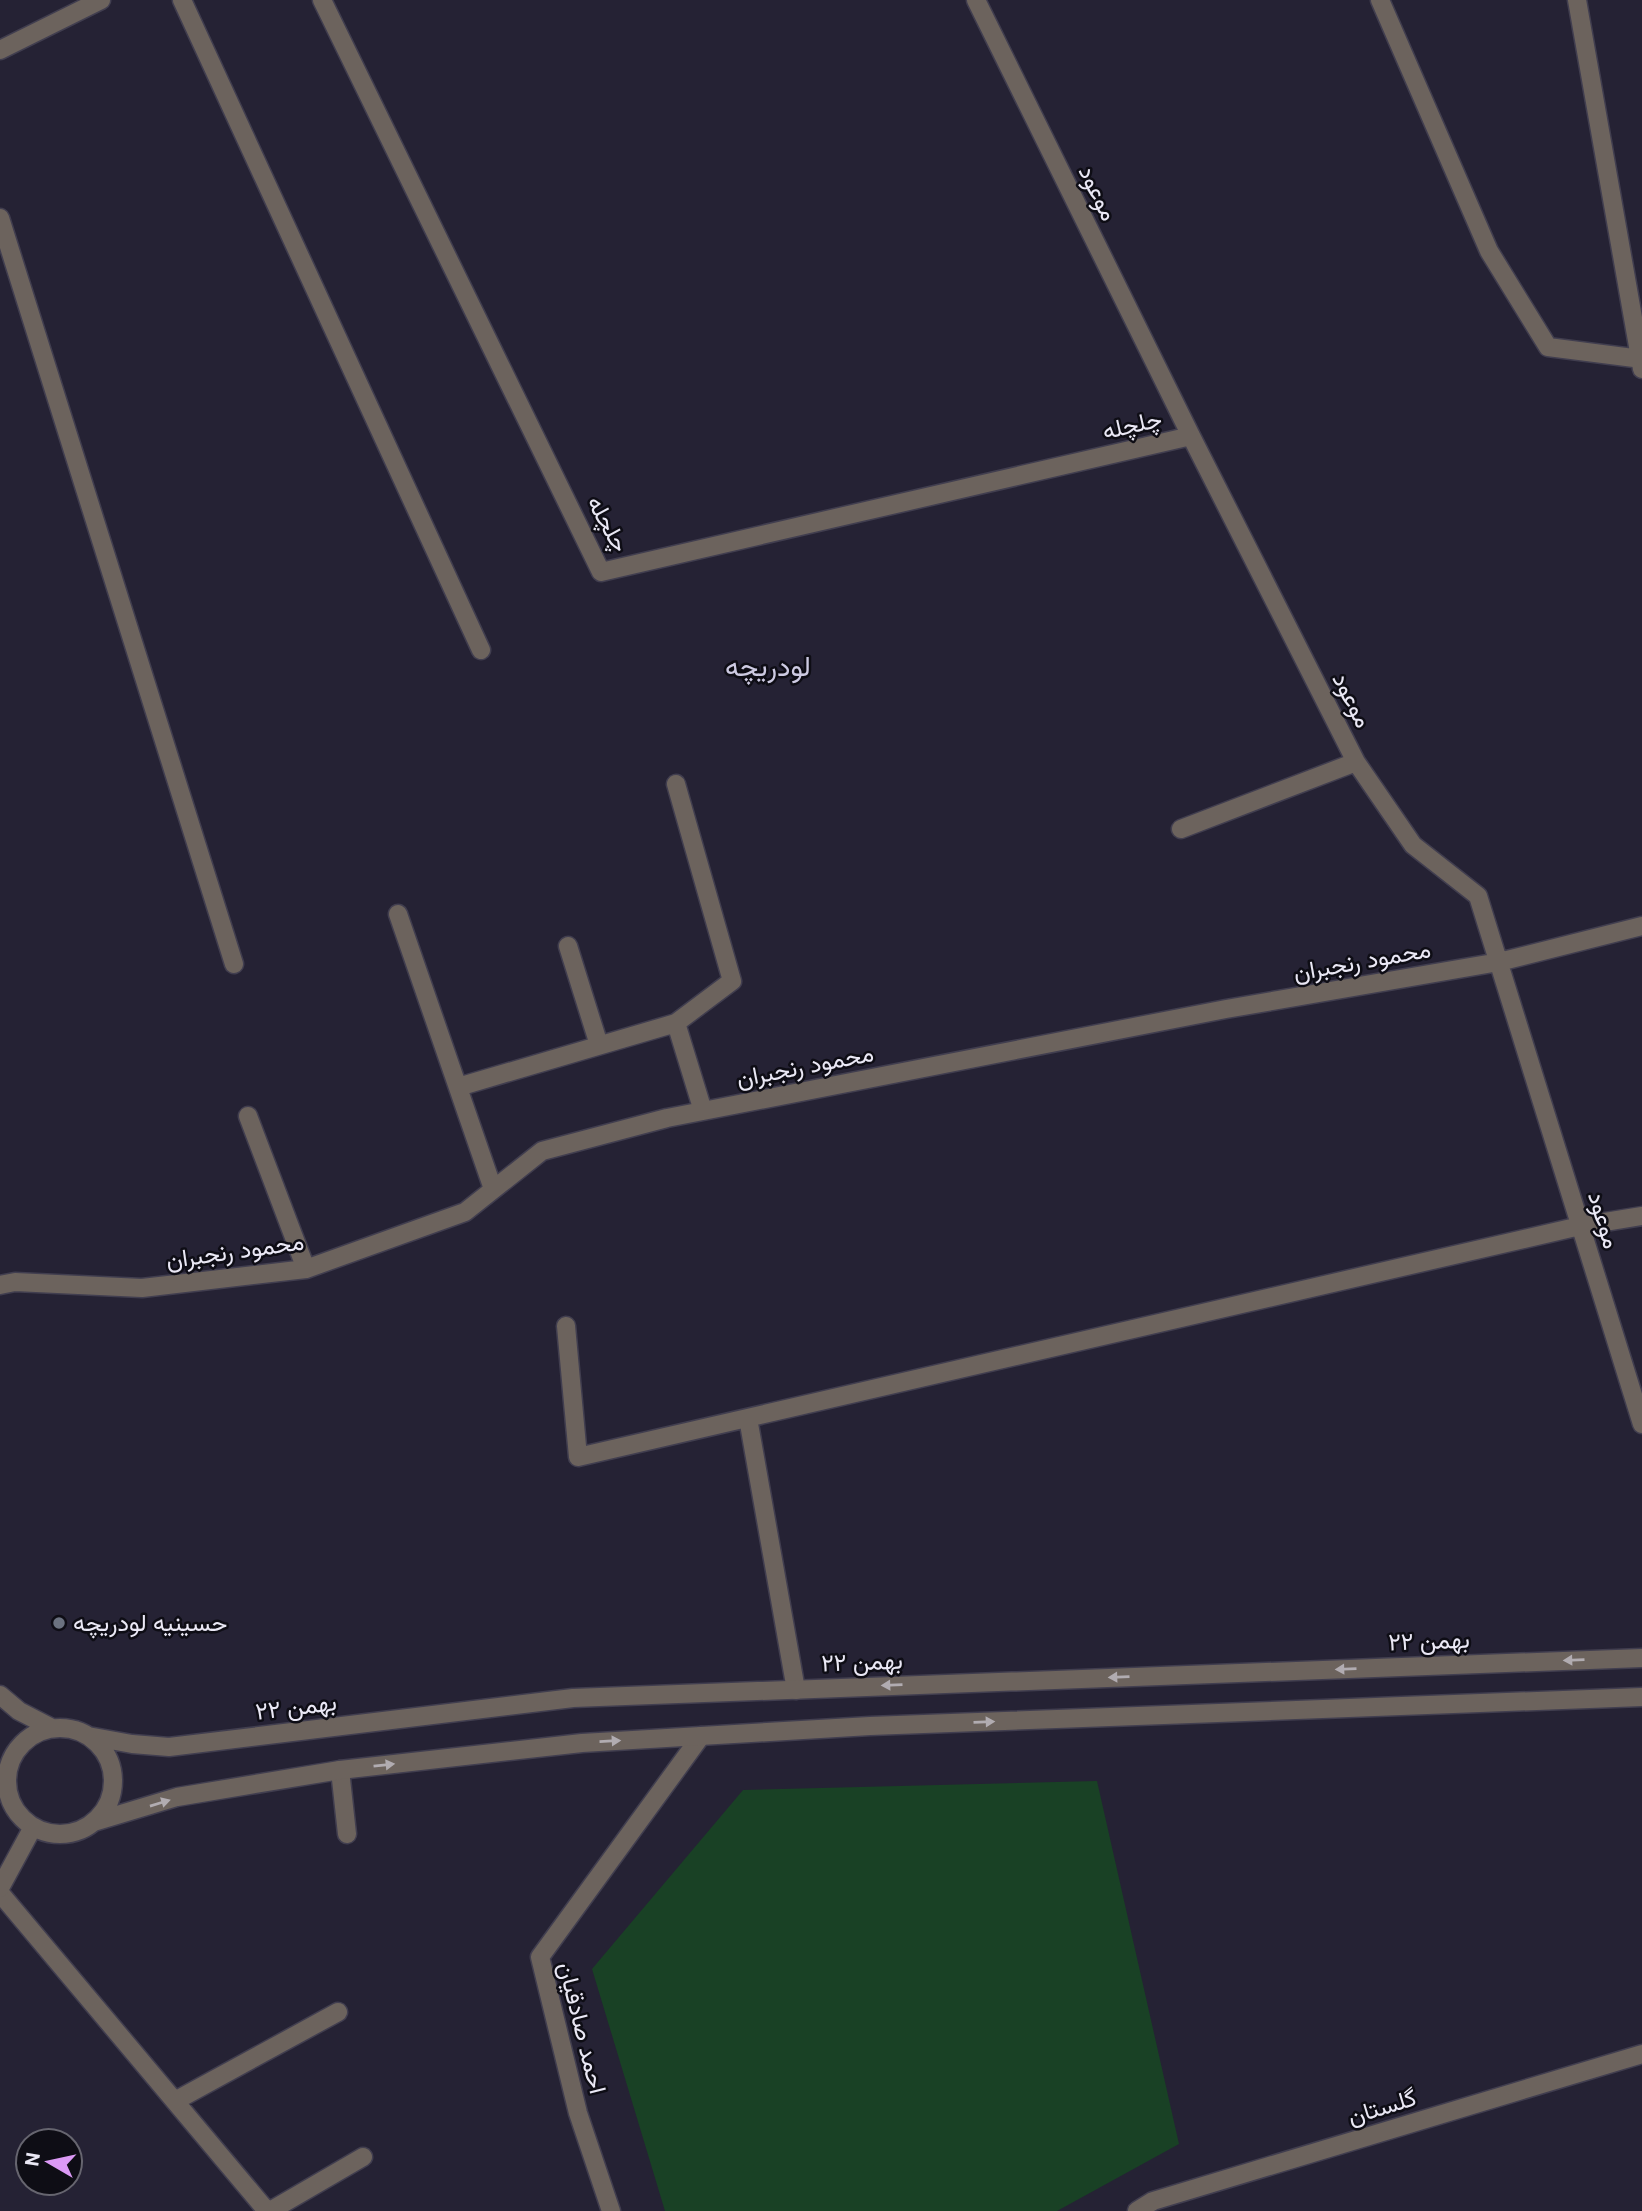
<svg xmlns="http://www.w3.org/2000/svg" width="1642" height="2211" viewBox="0 0 1642 2211" font-family="Georgia,Vazirmatn,serif">
<style>
.green{fill:#194125}
.lines{fill:none;stroke-linecap:round;stroke-linejoin:round}
.minor-casing{stroke:#413e4f;stroke-width:21}
.tertiary-casing{stroke:#413e4f;stroke-width:21}
.minor{stroke:#6c635d;stroke-width:18}
.tertiary{stroke:#6c635d;stroke-width:18}
.oneway{fill:#b1acb1}
.worship-dot{fill:#6b7280;stroke:#0e0d15;stroke-width:2.5}
.labels{text-anchor:middle;stroke-width:5;stroke-linejoin:round;paint-order:stroke}
.street-label{font-size:24px;fill:#eae8f5;stroke:#0e0d15}
.poi-label{font-size:24px;fill:#eae8f5;stroke:#0e0d15;text-anchor:start}
.quarter-label{font-size:28px;fill:#cdcae2;stroke:#0e0d15}
</style>
<rect width="100%" height="100%" fill="#252234"/>
<!-- green -->
<path class="green" d="M 1097,1781 L 1179,2144 L 1057,2211 L 665,2211 L 592,1969 L 743,1790 Z"/>
<g class="lines">
<defs>
<path id="minor" d="M 182,0 L 481,650
M 322,0 L 601,572 L 1191,436
M 976,0 L 1191,436 L 1356,762 L 1413,845 L 1478,896 L 1642,1424
M 1380,0 L 1489,251 L 1548,347 L 1642,359
M 1577,0 L 1642,369
M 0,50 L 101,0
M 0,218 L 234,964
M 676,784 L 732,981 L 676,1023 L 703,1111
M 1181,829 L 1356,762
M 398,914 L 493,1189
M 568,946 L 599,1045
M 458,1087 L 676,1023
M 248,1116 L 306,1269
M 0,1285 L 15,1282 L 142,1288 L 306,1269 L 465,1212 L 542,1151 L 667,1118 L 1226,1009 L 1499,962 L 1642,926
M 566,1326 L 578,1457 L 1580,1226 L 1642,1216
M 748,1418 L 796,1690
M 340,1770 L 347,1834
M 0,1893 L 267,2211
M 175,2101 L 338,2012
M 270,2211 L 363,2157
M 611,2211 L 578,2113 L 540,1957 L 701,1736
M 1137,2211 L 1153,2201 L 1642,2054"/>
<path id="tertiary" d="M 0,1695 L 19,1711 L 52,1728
M7 1781a53 53 0 1 1 106 0a53 53 0 1 1-106 0Z
M 88,1736 L 132,1744 L 169,1747 L 573,1698 L 1642,1658
M 94,1822 L 177,1797 L 340,1770 L 582,1743 L 870,1726 L 1642,1697
M 0,1888 L 33,1827"/>
</defs>
<!-- minor casing -->
<use href="#minor" class="minor-casing"/>
<!-- tertiary casing -->
<use href="#tertiary" class="tertiary-casing"/>
<!-- minor -->
<use href="#minor" class="minor"/>
<!-- tertiary -->
<use href="#tertiary" class="tertiary"/>
</g>
<!-- one-way arrows -->
<defs><path id="oneway-solid" d="M-6-.8H1V-3.2L6.5 0L1 3.2V.8H-6Z" transform="scale(1.75)"/></defs>
<g class="oneway">
<use href="#oneway-solid" transform="translate(1574 1660) rotate(178)"/>
<use href="#oneway-solid" transform="translate(1346 1669) rotate(178)"/>
<use href="#oneway-solid" transform="translate(1119 1677) rotate(178)"/>
<use href="#oneway-solid" transform="translate(892 1685) rotate(178)"/>
<use href="#oneway-solid" transform="translate(984 1722) rotate(-2)"/>
<use href="#oneway-solid" transform="translate(610 1741) rotate(-3)"/>
<use href="#oneway-solid" transform="translate(384 1765) rotate(-6)"/>
<use href="#oneway-solid" transform="translate(160 1803) rotate(-17)"/>
</g>
<!-- markers -->
<circle class="worship-dot" cx="59" cy="1623" r="7"/>
<g class="labels">
<!-- street labels -->
<g class="street-label">
<text transform="translate(1098 193) rotate(64)" y="8">موعود</text>
<text transform="translate(1132 425) rotate(-13)" y="8">چلچله</text>
<text transform="translate(608 524) rotate(61)" y="8">چلچله</text>
<text transform="translate(1352 700) rotate(63)" y="8">موعود</text>
<text transform="translate(1362 961) rotate(-10)" y="8">محمود رنجبران</text>
<text transform="translate(805 1066) rotate(-11)" y="8">محمود رنجبران</text>
<text transform="translate(1604 1220) rotate(73)" y="8">موعود</text>
<text transform="translate(235 1251) rotate(-8)" y="8">محمود رنجبران</text>
<text transform="translate(1429 1641) rotate(-2)" y="8">۲۲ بهمن</text>
<text transform="translate(862 1662) rotate(-2)" y="8">۲۲ بهمن</text>
<text transform="translate(296 1707) rotate(-7)" y="8">۲۲ بهمن</text>
<text transform="translate(582 2028) rotate(76)" y="8">احمد صادقیان</text>
<text transform="translate(1382 2107) rotate(-17)" y="8">گلستان</text>
</g>
<!-- poi labels -->
<g class="poi-label">
<text x="73" y="1631">حسینیه لودریچه</text>
</g>
<!-- quarter labels -->
<g class="quarter-label">
<text x="768" y="676">لودریچه</text>
</g>
</g>
<!-- north arrow -->
<g transform="translate(49 2162) rotate(279)"><circle r="33" fill="#0e0d15" stroke="#66656f" stroke-width="2"/>
<path d="M0-5L12 26L0 18L-12 26Z" fill="#db99f5"/>
<text y="-10" font-size="19" font-weight="bold" text-anchor="middle" fill="#eae8f5">N</text>
</g>
</svg>
